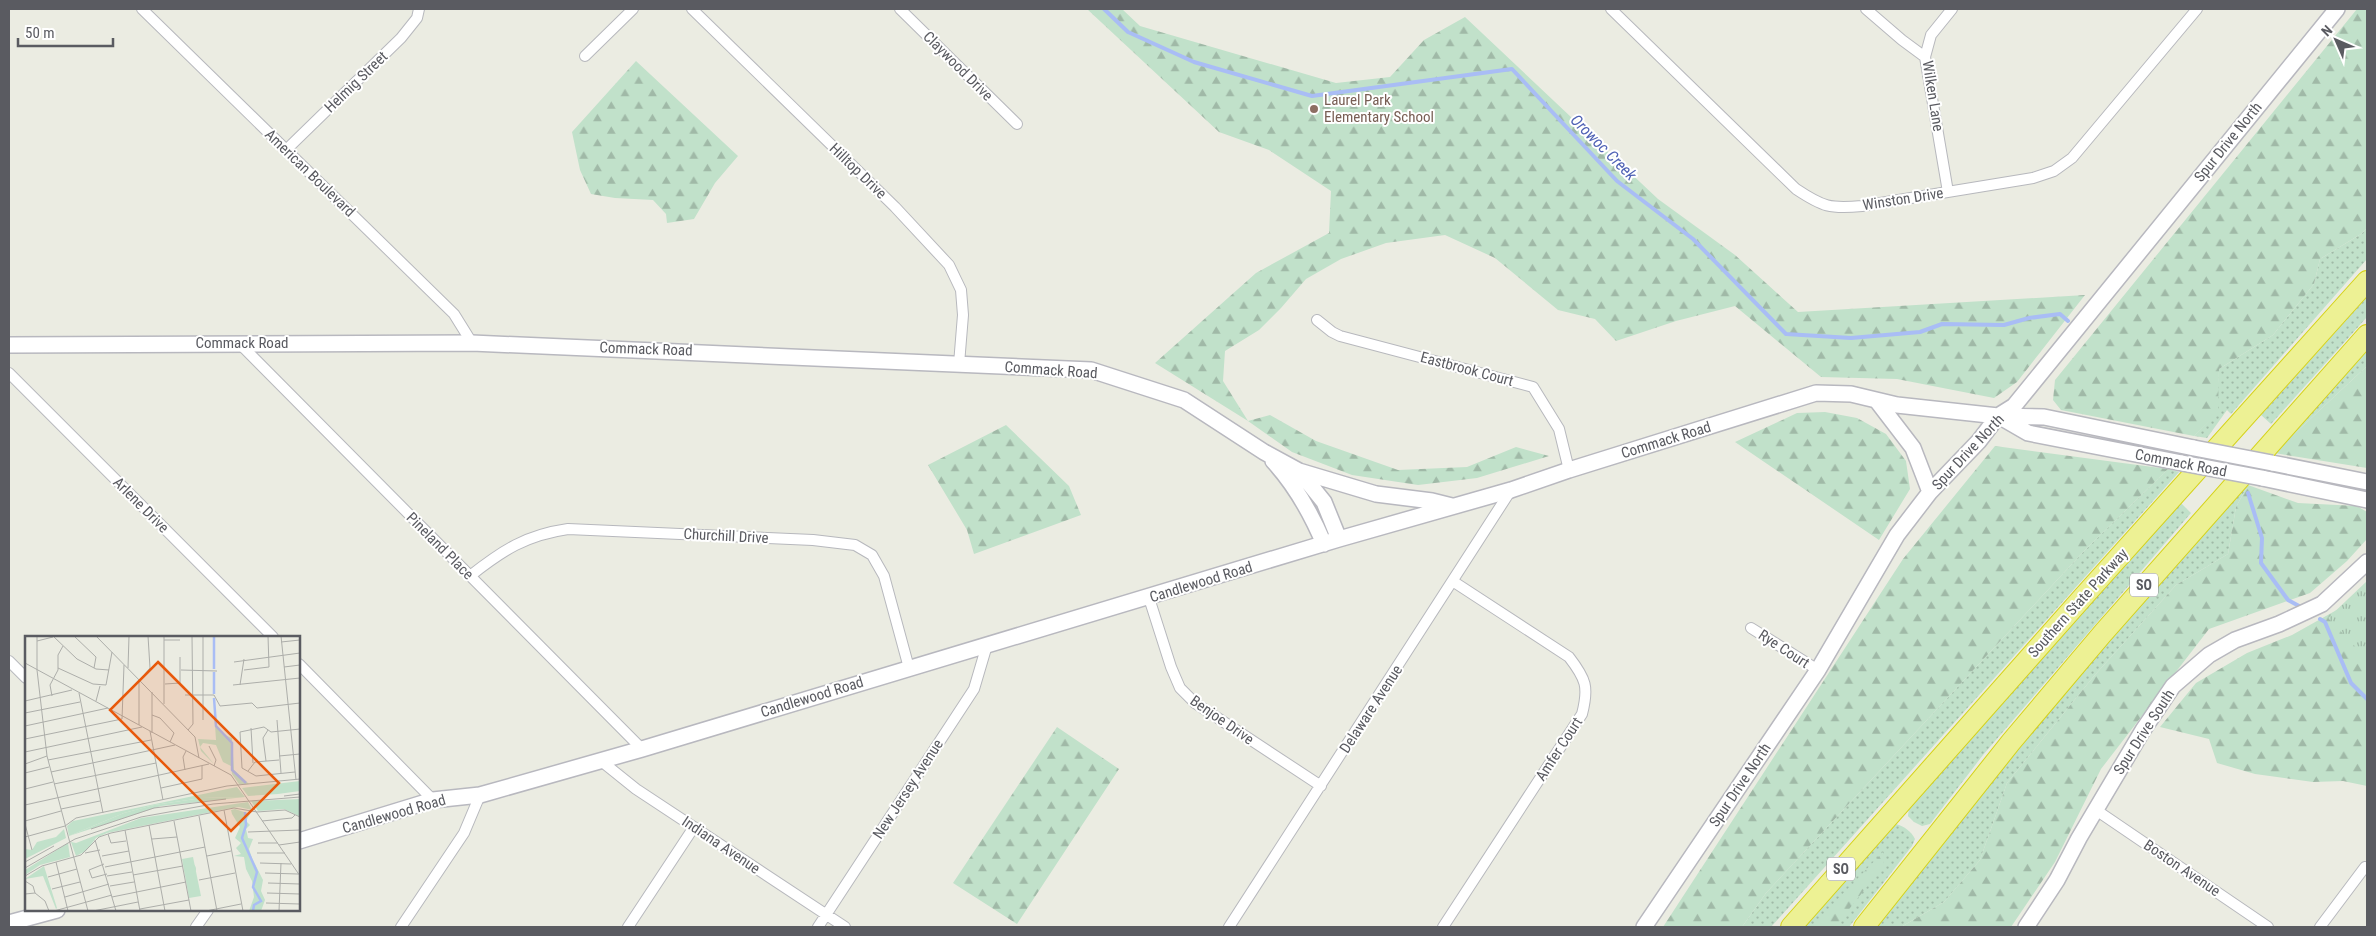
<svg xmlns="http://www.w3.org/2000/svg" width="2376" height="936" viewBox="0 0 2376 936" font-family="'Roboto Condensed',sans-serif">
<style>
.grass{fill:url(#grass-dots)}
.forest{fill:url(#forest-firs)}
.park{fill:url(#park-tufts)}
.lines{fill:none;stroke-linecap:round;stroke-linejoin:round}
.stream{stroke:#a9bdf5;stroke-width:4}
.street-casing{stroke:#b7b8bd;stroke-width:12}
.secondary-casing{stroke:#b8b8bf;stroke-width:18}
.highway-casing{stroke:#d5d218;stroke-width:22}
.street{stroke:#fff;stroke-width:10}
.secondary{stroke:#fff;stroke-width:15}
.highway{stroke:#edf194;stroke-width:20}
.secondary-bridge-casing{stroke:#b8b8bf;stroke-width:18;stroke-linecap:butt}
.secondary-bridge{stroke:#fff;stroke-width:15}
.education-dot{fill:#8d6e63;stroke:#fff;stroke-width:2}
.labels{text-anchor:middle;stroke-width:4;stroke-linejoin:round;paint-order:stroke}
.shield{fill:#fff;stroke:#8c8c90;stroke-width:1}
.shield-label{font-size:14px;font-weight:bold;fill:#5a5b61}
.street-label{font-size:15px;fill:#5a5b61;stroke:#fff}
.education-label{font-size:15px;fill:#785e54;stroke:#fff;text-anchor:start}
.water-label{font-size:16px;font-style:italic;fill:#4f62b5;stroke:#fff}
.inset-river{fill:none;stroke:#a9bdf5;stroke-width:2.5}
.inset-road{fill:none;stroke:#adaeaa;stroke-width:1}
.view{fill:#e8590c;fill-opacity:0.15;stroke:#e8590c;stroke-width:2.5}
.inset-edge{fill:none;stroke:#5a5b61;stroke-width:2.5}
</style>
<defs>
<pattern id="grass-dots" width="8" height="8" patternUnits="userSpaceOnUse" patternTransform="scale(1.25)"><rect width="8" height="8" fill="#c1e1ca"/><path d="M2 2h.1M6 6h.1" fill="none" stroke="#a0b9a7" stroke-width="1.8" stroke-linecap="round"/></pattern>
<pattern id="forest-firs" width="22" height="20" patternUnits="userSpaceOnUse" patternTransform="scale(1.25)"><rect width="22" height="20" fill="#c1e1ca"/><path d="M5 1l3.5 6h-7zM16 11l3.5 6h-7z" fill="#a0b9a7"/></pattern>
<pattern id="park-tufts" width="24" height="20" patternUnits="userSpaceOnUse" patternTransform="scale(1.25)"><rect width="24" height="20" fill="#c1e1ca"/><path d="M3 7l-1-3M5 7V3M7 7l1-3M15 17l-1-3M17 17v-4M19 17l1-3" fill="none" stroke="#a0b9a7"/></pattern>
</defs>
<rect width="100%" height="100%" fill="#ebece2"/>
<!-- grass -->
<path class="grass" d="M 2367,228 L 2367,259 L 2231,414 L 2227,410 L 2207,438 L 2194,436 L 2216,414 L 2219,369 L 2273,335 L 2314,284 L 2320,259 L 2361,234 Z
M 2367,297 L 2367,317 L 2271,424 L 2261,415 Z
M 2367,350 L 2367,366 L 2274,453 Z
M 2168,469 L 2179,472 L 1771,927 L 1742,927 L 1766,893 L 2084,551 Z
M 2248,485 L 2236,507 L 2228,554 L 2176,585 L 2094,676 L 2007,783 L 1980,860 L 1944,902 L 1901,927 L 1877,927 L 1941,844 L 2086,667 Z
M 2181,503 L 2191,513 L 1983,755 L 1930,824 L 1922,826 L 1914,822 L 1908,816 L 1909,807 Z
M 1896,824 C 1904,826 1912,832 1915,839 L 1912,846 L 1849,927 L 1804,927 L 1889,829 Z"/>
<!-- forest -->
<path class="forest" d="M 1087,9 L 1122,9 L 1140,26 L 1336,83 L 1390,77 L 1424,40 L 1465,17 L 1658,199 L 1735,255 L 1798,312 L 2085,295 L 2017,382 L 1994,398 L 1897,379 L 1821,377 L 1735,306 L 1676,321 L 1616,341 L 1595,319 L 1558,310 L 1495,258 L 1445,235 L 1386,243 L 1341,259 L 1306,279 L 1281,308 L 1259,330 L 1225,351 L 1223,381 L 1248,421 L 1270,415 L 1316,441 L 1398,470 L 1467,467 L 1516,447 L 1549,456 L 1477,478 L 1418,485 L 1352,475 L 1292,452 L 1248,421 L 1155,363 L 1256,273 L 1329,233 L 1331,191 L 1269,150 L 1219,132 Z
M 2357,9 L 2367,9 L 2367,228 L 2361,234 L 2320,259 L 2314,284 L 2273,335 L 2219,369 L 2218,413 L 2194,436 L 2061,410 L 2053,400 L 2055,380 Z
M 636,61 L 738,156 L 715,183 L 694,219 L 667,223 L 666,214 L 653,200 L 615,198 L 591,194 L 580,170 L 572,132 Z
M 2367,366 L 2367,468 L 2274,453 Z
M 1825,412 L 1857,418 L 1886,434 L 1906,461 L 1910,489 L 1879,540 L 1735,442 L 1797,413 Z
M 1006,425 L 1069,486 L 1081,515 L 974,554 L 967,530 L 928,465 Z
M 1995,446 L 2168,469 L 2084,551 L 1766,893 L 1742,927 L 1663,927 L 1903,559 Z
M 2248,485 L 2298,503 L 2357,506 L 2367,512 L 2367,539 L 2347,561 L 2310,593 L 2209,629 L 2101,769 L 2055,862 L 2011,927 L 1901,927 L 1944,902 L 1980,860 L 2007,783 L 2094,676 L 2176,585 L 2228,554 L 2236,507 Z
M 2367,593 L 2367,786 L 2343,781 L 2313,782 L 2255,774 L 2217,763 L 2209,739 L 2160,727 L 2196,683 L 2247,653 L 2292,635 Z
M 1057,727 L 1119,769 L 1017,924 L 953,883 Z
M 1883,852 L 1884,865 L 1835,927 L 1814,927 L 1834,903 Z"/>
<!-- park -->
<path class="park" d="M 2367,581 L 2367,659 L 2328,618 Z"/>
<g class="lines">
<!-- stream -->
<path class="stream" d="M 1104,9 L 1128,32 L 1194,62 L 1312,96 L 1512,69 L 1617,181 L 1693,239 L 1786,334 L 1851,338 L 1920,332 L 1942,324 L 2004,325 L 2029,318 L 2060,314 L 2068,321
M 2248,493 L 2262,538 L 2261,563 L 2288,600 L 2299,606
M 2320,619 L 2325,622 L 2351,683 L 2367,699"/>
<defs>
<path id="street" d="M 142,9 L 454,314 L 472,343
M 692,9 L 895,207 L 949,265 L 961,290 L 963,315 L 959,364
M 900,9 L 1017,124
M 1611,9 L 1796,189 C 1823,207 1830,209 1862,206 L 2033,178 L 2054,171 L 2072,158 L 2197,9
M 1866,9 L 1902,40 L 1925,57
M 585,56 L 633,9
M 286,150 L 401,38 L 417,18 L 419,9
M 1948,192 L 1925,57 L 1931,35 L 1952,9
M 1317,320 L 1332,332 L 1340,336 L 1533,387 L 1559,429 L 1569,470
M 239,343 L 642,749
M 9,373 L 273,637
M 470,576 C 503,550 526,535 568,529 L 813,540 L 855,545 L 872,555 L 884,576 L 909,668
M 1149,598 L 1171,667 L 1180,688 L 1195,703 L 1321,786
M 1751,628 L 1818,670
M 9,661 L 26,678
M 299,664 L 433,800
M 600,760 L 636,789 L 845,927
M 2096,810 L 2268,927
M 196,927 L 208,910
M 401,927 L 464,833 L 480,795
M 628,927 L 694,827
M 818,927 L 974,689 L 987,645
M 1229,927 L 1511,490
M 1443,927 L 1582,714 C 1589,687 1586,679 1569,657 L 1454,582
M 2320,927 L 2365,867"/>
<path id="secondary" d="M 9,345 L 472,343 L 1091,370 L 1184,400 L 1264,452 L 1299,471 L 1324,502 L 1339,539
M 1877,401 L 1913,448 L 1930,492
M 2002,418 L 2028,433 L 2182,463
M 1273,461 C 1296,486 1311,513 1324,544
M 2272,463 L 2367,482
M 1299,471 L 1376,494 L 1432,501 L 1452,506
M 2262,478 L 2367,500
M 299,841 L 433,800 L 480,795 L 642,749 L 1339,539 L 1511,490 L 1569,470 L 1816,393 L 1851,394 L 1897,405 L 1998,416 L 2044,417 L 2194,448
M 9,923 L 57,910
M 1644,927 L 1818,670 L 1897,535 L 1930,492 L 1979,441 L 1998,416 L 2014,406 L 2337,9
M 2026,927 L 2057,880 L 2079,838 L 2143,730 L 2173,686 L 2209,655 L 2235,640 L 2279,624 L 2322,604 L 2367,562"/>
<path id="highway" d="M 1791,927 L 2083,597 L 2367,281
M 1864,927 L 2011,742 L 2103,633 L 2367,335"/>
</defs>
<!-- street casing -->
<use href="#street" class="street-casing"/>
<!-- secondary casing -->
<use href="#secondary" class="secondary-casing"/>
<!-- highway casing -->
<use href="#highway" class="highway-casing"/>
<!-- street -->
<use href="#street" class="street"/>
<!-- secondary -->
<use href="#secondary" class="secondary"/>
<!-- highway -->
<use href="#highway" class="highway"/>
<defs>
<path id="secondary-bridge" d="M 2194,448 L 2272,463
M 2182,463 L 2262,478"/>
</defs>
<!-- secondary-bridge casing -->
<use href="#secondary-bridge" class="secondary-bridge-casing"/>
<!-- secondary-bridge -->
<use href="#secondary-bridge" class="secondary-bridge"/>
</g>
<!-- markers -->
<circle class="education-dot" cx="1314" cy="109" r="5"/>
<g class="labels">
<!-- shield labels -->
<g class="shield">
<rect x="2130" y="573.5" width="28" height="23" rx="4"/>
<rect x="1827" y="857.5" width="28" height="23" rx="4"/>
</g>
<g class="shield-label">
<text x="2144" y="590">SO</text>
<text x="1841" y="874">SO</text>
</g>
<!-- street labels -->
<g class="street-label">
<text transform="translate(958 66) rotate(45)" y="5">Claywood Drive</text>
<text transform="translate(356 82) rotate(-44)" y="5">Helmig Street</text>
<text transform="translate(1933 96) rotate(81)" y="5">Wilken Lane</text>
<text transform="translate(2228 142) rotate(-51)" y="5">Spur Drive North</text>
<text transform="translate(858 171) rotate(44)" y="5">Hilltop Drive</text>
<text transform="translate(310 173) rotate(44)" y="5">American Boulevard</text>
<text transform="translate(1903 199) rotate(-9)" y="5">Winston Drive</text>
<text x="242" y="348">Commack Road</text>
<text transform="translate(646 349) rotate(2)" y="5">Commack Road</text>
<text transform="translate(1467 369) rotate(15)" y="5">Eastbrook Court</text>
<text transform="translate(1051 370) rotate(4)" y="5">Commack Road</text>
<text transform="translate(1666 440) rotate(-17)" y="5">Commack Road</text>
<text transform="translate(1968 452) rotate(-47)" y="5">Spur Drive North</text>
<text transform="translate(2181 463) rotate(11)" y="5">Commack Road</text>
<text transform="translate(141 505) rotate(45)" y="5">Arlene Drive</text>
<text transform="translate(726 536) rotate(3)" y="5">Churchill Drive</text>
<text transform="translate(440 546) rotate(45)" y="5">Pineland Place</text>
<text transform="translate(1201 582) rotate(-17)" y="5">Candlewood Road</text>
<text transform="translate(2078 603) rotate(-48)" y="5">Southern State Parkway</text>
<text transform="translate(1784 649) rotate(33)" y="5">Rye Court</text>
<text transform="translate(812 697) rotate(-17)" y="5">Candlewood Road</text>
<text transform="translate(1371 709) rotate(-57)" y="5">Delaware Avenue</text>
<text transform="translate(1222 720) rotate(35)" y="5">Benjoe Drive</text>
<text transform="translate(2144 732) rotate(-57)" y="5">Spur Drive South</text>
<text transform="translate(1559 749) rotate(-57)" y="5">Amfer Court</text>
<text transform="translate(1740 785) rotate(-56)" y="5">Spur Drive North</text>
<text transform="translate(908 789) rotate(-57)" y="5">New Jersey Avenue</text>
<text transform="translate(394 814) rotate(-16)" y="5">Candlewood Road</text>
<text transform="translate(721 845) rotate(34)" y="5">Indiana Avenue</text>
<text transform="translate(2182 868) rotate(34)" y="5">Boston Avenue</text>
</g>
<!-- education labels -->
<g class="education-label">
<text x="1324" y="105">Laurel Park<tspan x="1324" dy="17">Elementary School</tspan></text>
</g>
<!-- water labels -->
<g class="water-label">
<text transform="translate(1604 147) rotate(45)" y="6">Orowoc Creek</text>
</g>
</g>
<!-- overview -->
<g transform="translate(25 636)">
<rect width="275" height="275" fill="#ebece2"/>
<path d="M 220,161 L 136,170 L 44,200 L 99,177 L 129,169 L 177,162 Z" fill="#c1e1ca"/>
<path d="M 188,59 L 190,86 L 197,98 L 207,102 L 209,134 L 224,148 L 214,148 L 207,138 L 206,130 L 198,126 L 191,109 L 178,107 L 175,111 L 189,128 L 176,115 L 173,103 L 191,104 ZM 275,145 L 275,155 L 253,158 L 223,160 L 217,152 ZM 212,151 L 220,161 L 177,162 L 129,169 L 99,177 L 44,200 L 42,190 L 48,185 ZM 275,163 L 274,180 L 259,173 L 233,175 L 226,165 ZM 223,166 L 227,174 L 214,171 L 201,173 L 82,197 L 71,202 L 61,215 L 51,220 L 46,206 L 51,207 L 116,182 ZM 210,173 L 225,178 L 221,185 L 225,189 L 221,193 L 223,202 L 228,203 L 224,213 L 227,222 L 238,244 L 236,255 L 240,264 L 236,275 L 224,275 L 229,261 L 227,245 L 221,233 L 219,221 L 209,220 L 216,218 L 211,212 L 216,207 L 210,202 L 215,191 L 207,178 L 206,174 ZM 39,193 L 41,202 L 0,223 L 0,213 L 7,214 L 12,206 L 31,201 ZM 43,207 L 45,221 L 15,229 L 0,239 L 0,234 ZM 19,230 L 32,272 L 31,273 L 18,240 L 0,243 Z" fill="#c1e1ca"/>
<path d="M 168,221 L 176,260 L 164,262 L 157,223 Z" fill="#c1e1ca"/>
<path d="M159 233a6 6 0 1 1 12 0a6 6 0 1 1-12 0Z" fill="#c1e1ca"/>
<path class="inset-river" d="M 189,33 L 189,0M 189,58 L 189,36M 189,62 L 191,90 L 207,107 L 207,134 L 221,147M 220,176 L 221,189 L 217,202 L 232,236 L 228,251 L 236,265 L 229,269 L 228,275"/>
<path class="inset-road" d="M 12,0 L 12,34 L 22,120 L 63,275M 28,0 L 52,23 L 71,33 L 84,34M 49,0 L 71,21 L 69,32M 71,0 L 170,101 L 174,122M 139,0 L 139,68M 178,0 L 178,84M 256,0 L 271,144M 139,4 L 155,4M 12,5 L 28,1M 256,6 L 275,4M 209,26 L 275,17M 0,27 L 206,139 L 275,240M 259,31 L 275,29M 33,32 L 68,48 L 81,49 L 87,16M 103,32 L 104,0M 156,34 L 192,35M 219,34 L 244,31 L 243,0M 140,48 L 155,47 L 155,21M 208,49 L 275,42M 215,49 L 219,23M 54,57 L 78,177M 160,59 L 189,59 L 195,70 L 227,67 L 232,72 L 275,67M 27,60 L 25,49 L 33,34 L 33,19 L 38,10M 0,65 L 47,54M 71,65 L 75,50M 0,77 L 55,66M 127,79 L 135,82 L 149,97 L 145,106M 252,84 L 256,137M 114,89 L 114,45 L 125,32 L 123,0M 0,90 L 83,72M 226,92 L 228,127M 163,94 L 168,88 L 167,0M 125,95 L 138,164M 127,97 L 127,56M 0,103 L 97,83 L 99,29M 184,110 L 191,124 L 189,130M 0,116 L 117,91M 254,120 L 275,118M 23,124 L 126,104M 241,125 L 238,102 L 243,94M 0,128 L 22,120M 160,134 L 158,121 L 161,115M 223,135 L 230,126 L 254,124M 26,136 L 150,109M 270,136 L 231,140 L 217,132 L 215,96 L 239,91 L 246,96 L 275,93M 0,137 L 24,131M 29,148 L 131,127M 136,152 L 177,143 L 177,130M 0,153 L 28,146M 259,160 L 275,158M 0,169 L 184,128M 36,173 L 75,165M 199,174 L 218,275M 174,180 L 192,275M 0,185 L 36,175M 149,185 L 166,275M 237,185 L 267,182 L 270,179M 0,188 L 7,214M 124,189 L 140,275M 66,193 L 129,172 L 201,163M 100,194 L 115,275M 223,196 L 275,194M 83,198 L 86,207 L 101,205M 0,201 L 40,190 L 51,182 L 202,150 L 275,143M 127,203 L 152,201M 70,204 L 91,275M 233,207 L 253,207M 254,209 L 275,206M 60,217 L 75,214M 232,217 L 260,217M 77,220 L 104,215M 182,220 L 206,215M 0,226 L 29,210M 31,226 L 43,275M 235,227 L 266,228M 79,228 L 64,234 L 67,242 L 82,238M 80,231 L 180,211M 0,232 L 50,203 L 116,181 L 188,168 L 275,161M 240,237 L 273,238M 108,239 L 158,230M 0,240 L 17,230 L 56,219 L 74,201 L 86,197 L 209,172 L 232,176 L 260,174 L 275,181M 82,240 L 107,236M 23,241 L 52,233M 174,244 L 210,237M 0,245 L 8,250 L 10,257M 243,247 L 275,248M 85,250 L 109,246M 27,253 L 55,246M 242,257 L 275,258M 0,258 L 10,257 L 20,265 L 24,275M 40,261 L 84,248M 87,261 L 161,246M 241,267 L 275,268M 115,273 L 164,264M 29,275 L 87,259M 68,275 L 113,266M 181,275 L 216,268M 254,275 L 256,227"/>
<path class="view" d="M 133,26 L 254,147 L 206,195 L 85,74 Z"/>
<rect width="275" height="275" class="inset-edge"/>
</g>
<!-- border -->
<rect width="2376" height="936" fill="none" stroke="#5a5b61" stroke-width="20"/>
<!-- north arrow -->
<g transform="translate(2336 40) rotate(315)" stroke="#ffffff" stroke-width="4" paint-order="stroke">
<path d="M0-4L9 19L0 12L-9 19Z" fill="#5a5b61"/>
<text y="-8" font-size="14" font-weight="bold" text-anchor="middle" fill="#5a5b61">N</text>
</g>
<!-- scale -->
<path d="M18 38v8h95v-8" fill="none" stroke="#5a5b61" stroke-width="2.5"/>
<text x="25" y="38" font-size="15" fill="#5a5b61" stroke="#ffffff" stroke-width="4" paint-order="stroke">50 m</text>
</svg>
